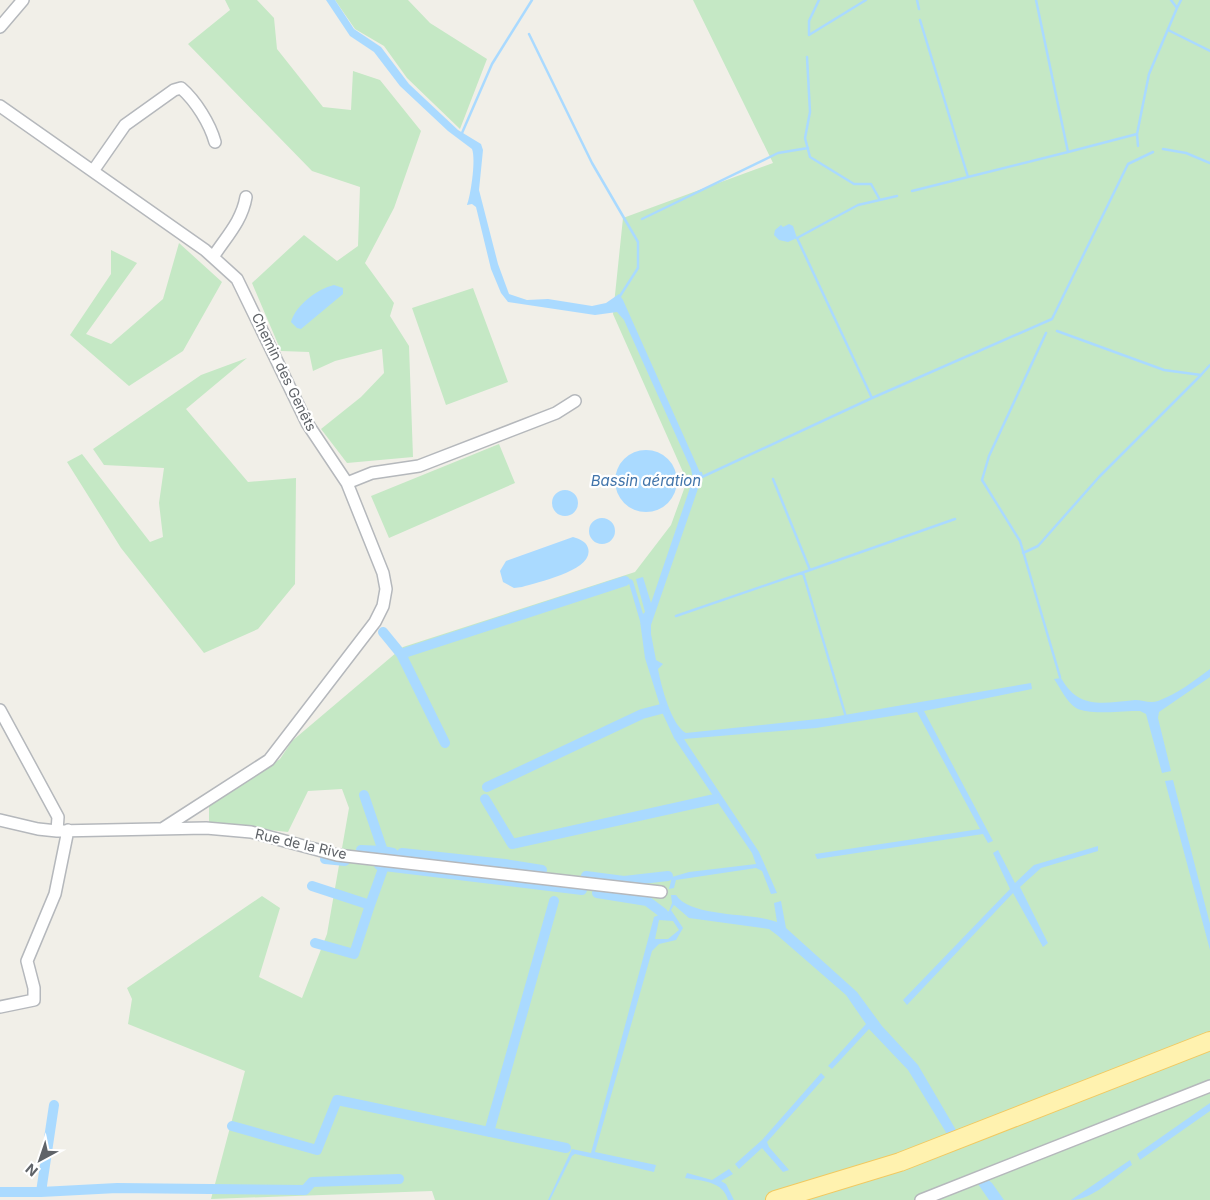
<svg xmlns="http://www.w3.org/2000/svg" width="1210" height="1200" viewBox="0 0 1210 1200" font-family="Inter,sans-serif">
<style>
.green{fill:#c5e8c5}
.water{fill:#aadaff;fill-rule:evenodd}
.lines{fill:none;stroke-linecap:round;stroke-linejoin:round}
.stream{stroke:#aadaff;stroke-width:2.5}
.canal{stroke:#aadaff;stroke-width:10}
.street-casing{stroke:#b5b8bc;stroke-width:14}
.primary-casing{stroke:#f2c960;stroke-width:20}
.street{stroke:#fff;stroke-width:11}
.primary{stroke:#fff2af;stroke-width:18}
.labels{text-anchor:middle;stroke-width:4.5;stroke-linejoin:round;paint-order:stroke}
.street-label{font-size:14px;fill:#5f6368;stroke:#fff}
.water-label{font-size:15px;font-style:italic;fill:#4174aa;stroke:#fff}
</style>
<rect width="100%" height="100%" fill="#f1efe8"/>
<!-- green -->
<path class="green" d="M 225,0 L 257,0 L 274,18 L 277,49 L 323,107 L 351,110 L 353,71 L 380,80 L 421,131 L 394,208 L 365,263 L 394,303 L 390,316 L 409,346 L 413,457 L 347,463 L 321,429 L 361,397 L 384,373 L 382,349 L 335,361 L 313,371 L 309,352 L 281,351 L 252,283 L 304,235 L 337,261 L 358,246 L 360,187 L 312,171 L 188,44 L 230,10 Z
M 335,0 L 408,0 L 430,23 L 487,59 L 460,129 L 407,78 L 384,46 L 355,29 Z
M 693,0 L 1210,0 L 1210,1200 L 435,1200 L 432,1191 L 211,1199 L 245,1071 L 128,1024 L 132,999 L 127,988 L 262,896 L 280,908 L 259,977 L 302,998 L 327,934 L 349,808 L 342,789 L 308,791 L 288,832 L 209,823 L 209,805 L 280,759 L 292,741 L 403,647 L 635,572 L 671,525 L 687,481 L 613,314 L 623,218 L 773,163 Z
M 179,243 L 222,282 L 183,351 L 129,386 L 70,335 L 111,274 L 111,250 L 137,263 L 86,334 L 111,344 L 163,299 Z
M 473,288 L 508,382 L 446,405 L 412,308 Z
M 247,358 L 186,409 L 248,482 L 296,478 L 295,584 L 258,629 L 204,653 L 121,548 L 67,462 L 82,454 L 150,542 L 163,537 L 159,503 L 164,468 L 104,465 L 93,449 L 201,375 Z
M 499,444 L 515,483 L 389,538 L 371,496 Z"/>
<!-- water -->
<path class="water" d="M 326,0 L 335,0 L 354,29 L 381,47 L 409,84 L 458,130 L 481,144 L 483,150 L 479,190 L 498,264 L 509,294 L 527,300 L 548,299 L 592,306 L 606,303 L 619,294 L 623,300 L 702,477 L 651,625 L 651,634 L 656,660 L 663,664 L 658,669 C 661,685 671,725 686,733 L 827,718 L 1031,683 L 1032,689 L 924,711 L 993,841 L 988,843 L 983,834 L 817,859 L 815,854 L 980,829 L 917,712 L 816,728 L 684,739 L 759,852 L 777,893 L 771,894 L 762,871 L 756,868 L 676,880 L 674,888 L 669,889 L 672,877 L 689,872 L 756,864 L 752,853 L 674,738 L 662,712 L 645,658 L 640,621 L 628,580 L 631,579 L 633,581 L 643,614 L 645,612 L 636,579 L 643,577 L 651,603 L 693,479 L 691,469 L 624,320 L 617,312 L 595,315 L 508,302 L 501,293 L 491,269 L 476,207 L 472,204 L 467,205 C 471,194 476,159 472,149 L 448,131 L 400,86 L 374,52 L 350,36 Z
M 789,224 L 793,226 L 797,238 L 788,242 L 779,240 L 774,235 L 775,230 L 781,225 L 783,227 Z
M 334,285 L 343,288 L 343,294 L 301,329 L 297,328 L 291,322 C 296,305 317,289 334,285 Z
M615 481a31 31 0 1 1 62 0a31 31 0 1 1-62 0Z
M552 503a13 13 0 1 1 26 0a13 13 0 1 1-26 0Z
M589 531a13 13 0 1 1 26 0a13 13 0 1 1-26 0Z
M 573,537 C 579,539 586,541 588,548 C 595,570 538,582 522,587 L 514,588 L 503,582 L 500,571 L 506,561 Z
M 1210,669 L 1210,677 L 1159,712 L 1158,718 L 1171,771 L 1162,773 L 1146,714 L 1140,711 C 1123,710 1091,716 1076,708 C 1066,701 1061,689 1054,679 L 1061,678 C 1079,710 1103,703 1135,700 C 1143,700 1150,704 1158,701 C 1177,694 1194,681 1210,669 Z
M 1173,780 L 1210,924 L 1210,950 L 1165,781 Z
M 1098,846 L 1098,851 L 1041,868 L 1020,887 L 1048,943 L 1043,947 L 1013,893 L 907,1005 L 903,1000 L 1010,889 L 993,853 L 998,850 L 1015,883 L 1034,865 Z
M 671,895 L 676,895 C 691,918 752,912 777,922 L 774,903 L 781,901 L 786,928 L 857,992 L 882,1026 L 918,1065 L 956,1130 L 947,1134 L 908,1070 L 869,1029 L 832,1069 L 828,1066 L 866,1024 L 846,995 L 777,935 L 769,929 L 689,918 L 674,905 L 671,910 L 683,928 L 676,940 L 659,944 L 652,951 L 595,1152 L 656,1165 L 654,1172 L 575,1154 L 572,1156 L 550,1200 L 548,1200 L 572,1149 L 591,1153 L 654,917 L 669,911 L 672,903 ZM 659,920 L 673,921 L 679,930 L 668,939 L 655,939 Z
M 821,1073 L 825,1077 L 767,1142 L 769,1147 L 789,1170 L 783,1172 L 762,1148 L 739,1169 L 735,1164 L 762,1140 Z
M 1210,1103 L 1210,1111 L 1140,1160 L 1137,1154 Z
M 1130,1160 L 1132,1165 C 1114,1177 1093,1200 1071,1200 Z
M 729,1169 L 733,1174 L 721,1181 L 726,1184 L 734,1200 L 728,1200 C 723,1181 702,1181 685,1178 L 687,1173 L 712,1180 Z
M 987,1179 L 992,1183 L 1004,1200 L 989,1200 L 978,1184 Z"/>
<g class="lines">
<!-- stream -->
<path class="stream" d="M 819,0 L 809,21 L 809,35 L 866,0
M 917,0 L 919,9
M 1177,8 L 1181,0
M 920,20 L 968,177 L 1068,152 L 1036,0
M 1168,30 L 1210,51
M 529,34 L 592,163 L 638,242 L 638,268 L 620,296
M 807,57 L 810,112 L 805,138 L 810,157 L 854,184 L 871,184 L 880,200
M 462,133 L 492,64 L 532,0
M 1137,134 L 1149,74 L 1177,8 L 1171,0
M 1163,149 L 1186,153 L 1210,163
M 1068,152 L 1137,134 L 1138,146
M 912,191 L 968,177
M 897,196 L 858,205 L 797,238 L 872,398 L 1052,319 L 1128,164 L 1153,152
M 642,219 L 778,153 L 808,148
M 1057,331 L 1164,370 L 1201,375 L 1210,365
M 1046,333 L 989,456 L 982,480 L 1020,541 L 1060,677
M 701,473 L 702,477 L 872,398
M 773,479 L 810,570 L 955,519
M 1023,553 L 1038,546 L 1099,477 L 1201,375
M 803,573 L 846,717
M 676,616 L 810,570"/>
<!-- canal -->
<path class="canal" d="M 383,632 L 401,654 L 625,581
M 401,654 L 445,743
M 487,787 L 642,714 L 661,709
M 485,799 L 512,844 L 715,799
M 361,850 L 383,851 L 364,795
M 383,851 L 393,853
M 402,853 L 505,864 L 542,870
M 325,859 L 345,861
M 384,866 L 582,890
M 586,876 L 624,881 L 668,876
M 312,886 L 370,905 L 354,954 L 315,943
M 597,893 L 647,901 L 663,913
M 370,905 L 384,866 L 379,865
M 54,1105 L 41,1192 L 117,1188 L 305,1190 L 312,1182 L 399,1179
M 232,1126 L 317,1150 L 337,1100 L 566,1148
M 489,1132 L 554,901
M 0,1192 L 41,1192"/>
<defs>
<path id="street" d="M 0,27 L 23,0
M 0,106 L 205,250 L 237,279 L 307,423 L 347,483 L 383,573 L 386,589 L 383,606 L 375,622 L 269,760 L 162,829
M 93,171 L 125,125 L 174,90 L 181,88 C 196,101 210,124 215,142
M 213,257 C 226,237 242,221 246,197
M 347,483 L 372,473 L 419,466 L 556,413 L 575,401
M 0,710 L 58,817 L 57,831
M 0,820 L 38,829 L 57,831 L 206,828 L 251,832 L 337,855 L 661,892
M 0,1007 L 34,1000 L 34,988 L 27,961 L 55,894 L 68,830
M 921,1200 L 1210,1086"/>
<path id="primary" d="M 775,1200 L 900,1162 L 1210,1041"/>
</defs>
<!-- street casing -->
<use href="#street" class="street-casing"/>
<!-- primary casing -->
<use href="#primary" class="primary-casing"/>
<!-- street -->
<use href="#street" class="street"/>
<!-- primary -->
<use href="#primary" class="primary"/>
</g>
<g class="labels">
<!-- street labels -->
<g class="street-label">
<text transform="translate(284 372) rotate(64)" y="5">Chemin des Genêts</text>
<text transform="translate(301 844) rotate(13)" y="5">Rue de la Rive</text>
</g>
<!-- water labels -->
<g class="water-label">
<text x="646" y="486">Bassin aération</text>
</g>
</g>
<!-- north arrow -->
<g transform="translate(40 1160) rotate(220)" stroke="#ffffff" stroke-width="4" paint-order="stroke">
<path d="M0-4L9 19L0 12L-9 19Z" fill="#5f6368"/>
<text y="-8" font-size="14" font-weight="bold" text-anchor="middle" fill="#5f6368">N</text>
</g>
</svg>
